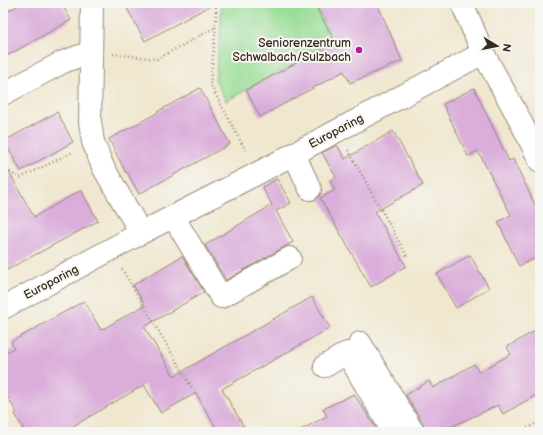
<svg xmlns="http://www.w3.org/2000/svg" width="543" height="435" viewBox="0 0 543 435" font-family="'Balsamiq Sans',sans-serif">
<style>
.green{fill:#99dd96;stroke:#6a845a}
.building{fill:#daadda}
.lines{fill:none;stroke-linecap:round;stroke-linejoin:round}
.minor-casing{stroke:#968876;stroke-width:24}
.path{stroke:#968876;stroke-width:2.5;stroke-dasharray:1 3;stroke-linecap:butt}
.minor{stroke:#fff;stroke-width:22}
.poi-dot{fill:#b5179e;stroke:#f6f6f2;stroke-width:1.5}
.labels{text-anchor:middle;stroke-width:4;stroke-linejoin:round;paint-order:stroke}
.poi-label{font-size:12px;fill:#3b2a1e;stroke:#f6f6f2;text-anchor:end}
.street-label{font-size:12px;fill:#3b2a1e;stroke:#f6f6f2}
</style>
<rect width="100%" height="100%" fill="#f6f6f2"/>
<filter id="ink" filterUnits="userSpaceOnUse"><feTurbulence type="fractalNoise" baseFrequency=".025" numOctaves="2"/><feDisplacementMap in="SourceGraphic" scale="8" xChannelSelector="R" yChannelSelector="G"/><feConvolveMatrix kernelMatrix="1 2 1 2 8 2 1 2 1" color-interpolation-filters="sRGB"/></filter>
<filter id="wash" filterUnits="userSpaceOnUse"><feTurbulence type="fractalNoise" baseFrequency=".012" numOctaves="4" result="noise"/><feDisplacementMap in="SourceGraphic" scale="16" xChannelSelector="R" yChannelSelector="G"/><feGaussianBlur stdDeviation="0.9" result="paint"/><feColorMatrix in="noise" values="0 0 0 0 0 0 0 0 0 0 0 0 0 0 0 0 0 1.4 0 .05"/><feComposite in="paint" operator="in"/></filter>
<g filter="url(#wash)">
<rect width="100%" height="100%" fill="#f0e7cf"/>
<!-- green -->
<path class="green" d="M 221,3 L 314,3 L 328,30 L 340,39 L 226,101 L 215,80 L 221,27 Z"/>
<g id="blocks">
<!-- building -->
<path class="building" d="M 22,3 L 61,3 L 71,20 L 3,58 L 3,14 Z
M 124,3 L 215,3 L 145,41 Z
M 314,3 L 377,3 L 402,61 L 350,83 L 344,71 L 260,117 L 246,90 L 335,42 Z
M 200,88 L 230,144 L 139,194 L 127,172 L 126,173 L 109,139 L 157,113 L 157,112 Z
M 474,88 L 509,161 L 513,159 L 540,215 L 540,256 L 519,266 L 498,222 L 511,215 L 478,151 L 468,156 L 443,104 Z
M 57,112 L 73,142 L 21,171 L 4,141 Z
M 393,131 L 423,185 L 375,212 L 406,266 L 371,287 L 320,198 L 335,190 L 330,181 L 336,177 L 322,153 L 337,145 L 345,159 Z
M 3,161 L 34,217 L 81,190 L 98,221 L 3,272 Z
M 277,179 L 291,203 L 276,211 L 293,242 L 226,280 L 205,245 L 272,205 L 262,187 Z
M 470,255 L 489,288 L 456,308 L 437,274 Z
M 182,256 L 204,292 L 144,327 L 174,376 L 312,297 L 330,328 L 222,389 L 247,432 L 218,432 L 196,393 L 161,413 L 144,385 L 63,432 L 25,432 L 15,414 L 17,413 L 3,389 L 3,354 L 14,348 L 11,342 L 84,301 L 101,330 L 145,305 L 133,285 Z
M 540,328 L 540,393 L 503,414 L 498,405 L 440,432 L 428,432 L 406,395 L 429,381 L 433,388 L 474,364 L 479,372 L 511,354 L 507,347 Z
M 354,394 L 376,428 L 369,432 L 297,432 L 327,416 L 323,409 Z"/>
</g>
</g>
<g filter="url(#ink)">
<use href="#blocks" fill-opacity="0" stroke="#968876" stroke-width="1"/>
<g class="lines">
<defs>
<path id="minor" d="M 92,3 L 90,122 L 93,142 L 103,167 L 141,233
M 462,3 L 483,53 L 519,118 L 540,161
M 3,94 L 63,62 L 91,52
M 294,154 L 310,189
M 173,216 L 221,297 L 290,258
M 3,308 L 141,233 L 258,173 L 483,53
M 360,343 L 413,432
M 325,366 L 347,353 L 393,432"/>
</defs>
<!-- minor casing -->
<use href="#minor" class="minor-casing"/>
<!-- path -->
<path class="path" d="M 216,3 L 216,26 L 210,84 L 247,153
M 113,54 L 157,59 L 216,27
M 348,150 L 407,256
M 3,168 L 20,178 L 73,152
M 122,269 L 197,396
M 88,432 L 97,427
M 520,432 L 540,421"/>
<!-- minor -->
<use href="#minor" class="minor"/>
</g>
</g>
<!-- markers -->
<circle class="poi-dot" cx="359" cy="50" r="4"/>
<g class="labels">
<!-- poi labels -->
<g class="poi-label">
<text x="351" y="47">Seniorenzentrum<tspan x="351" dy="14">Schwalbach/Sulzbach</tspan></text>
</g>
<!-- street labels -->
<g class="street-label">
<text transform="translate(336 131) rotate(-28)" y="4">Europaring</text>
<text transform="translate(51 282) rotate(-28)" y="4">Europaring</text>
</g>
</g>
<!-- margin -->
<rect width="543" height="435" fill="none" stroke="#f6f6f2" stroke-width="16"/>
<!-- north arrow -->
<g transform="translate(497 46) rotate(100)" stroke="#f6f6f2" stroke-width="3" paint-order="stroke">
<path d="M0-3L7 15L0 10L-7 15Z" fill="#3b2a1e"/>
<text y="-6" font-size="11" font-weight="bold" text-anchor="middle" fill="#3b2a1e">N</text>
</g>
</svg>
